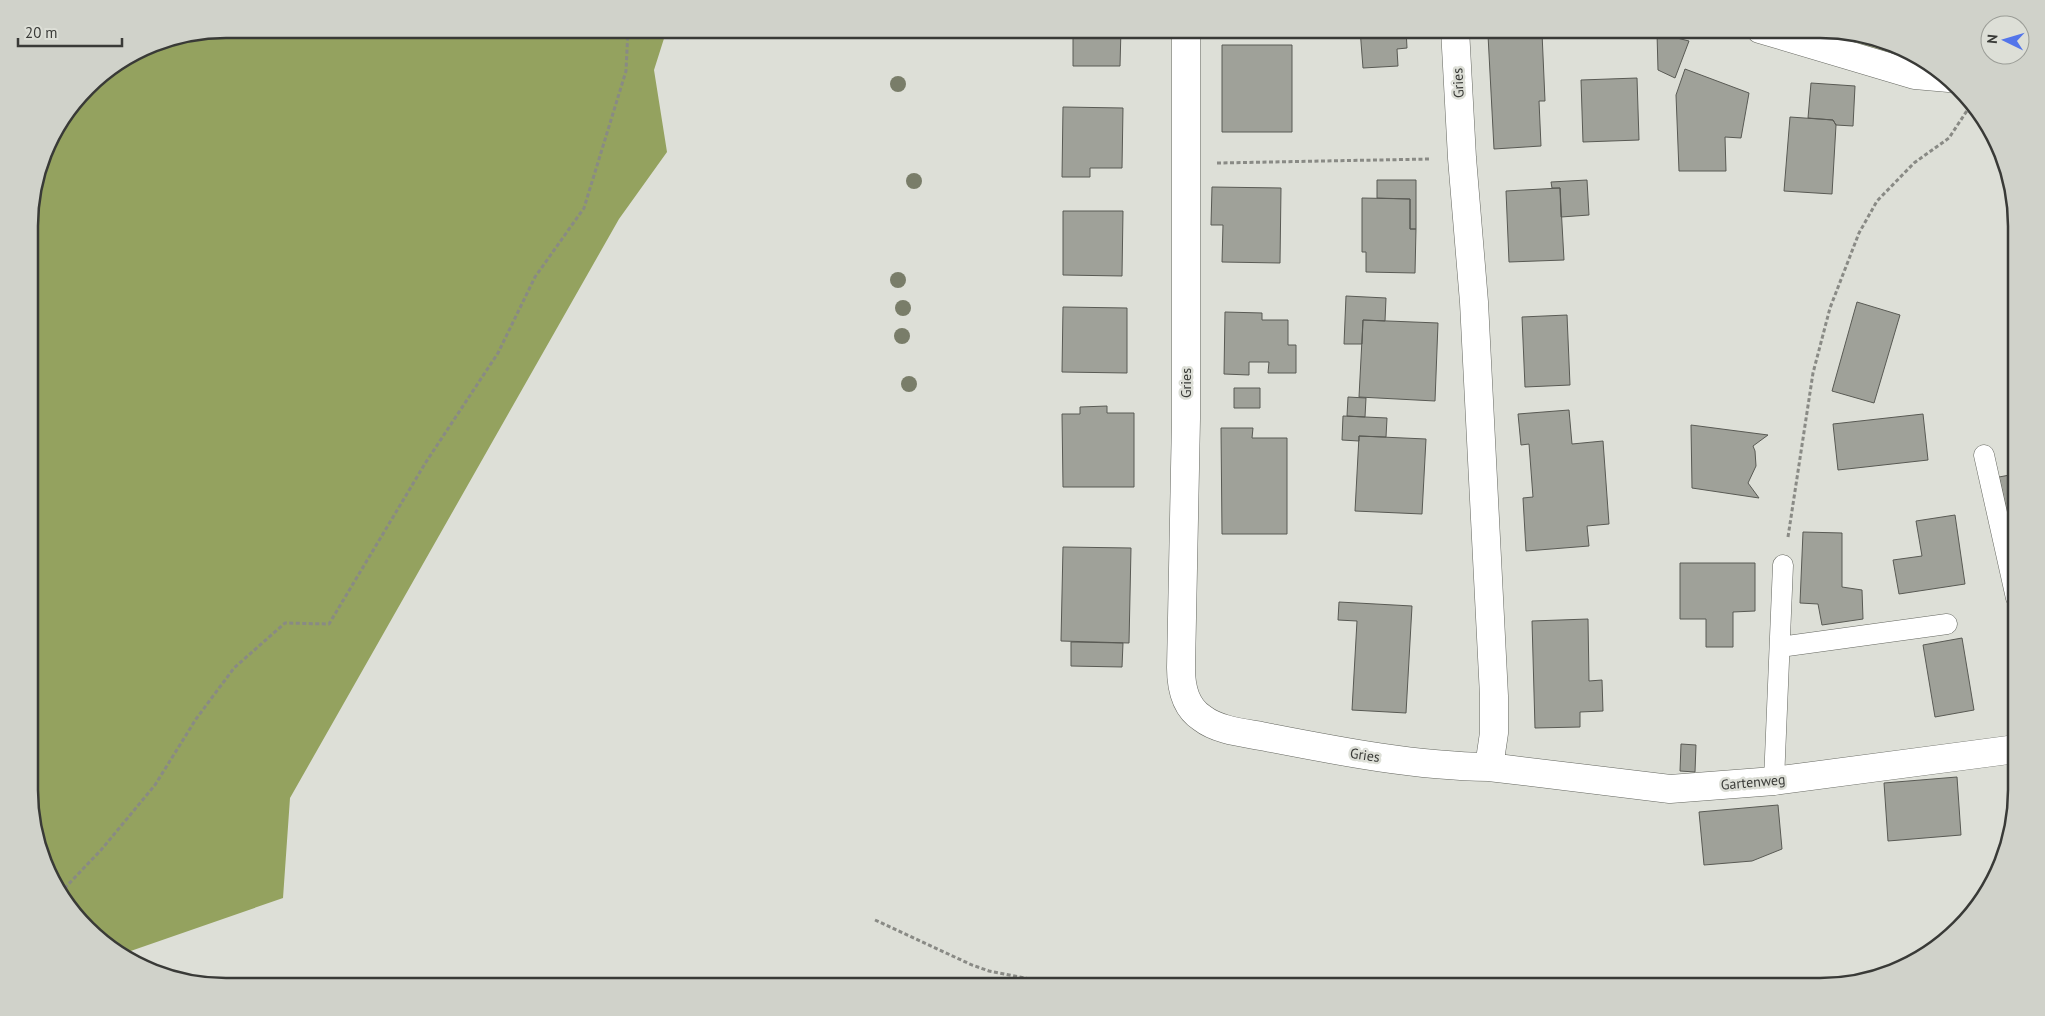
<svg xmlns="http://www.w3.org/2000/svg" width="2045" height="1016" viewBox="0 0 2045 1016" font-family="'PT Sans',sans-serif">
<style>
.green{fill:#cad79f}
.forest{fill:#94a25f}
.building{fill:#9fa199;stroke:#595a54}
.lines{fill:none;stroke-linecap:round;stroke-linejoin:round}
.lane-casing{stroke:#656760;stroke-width:21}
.street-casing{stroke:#656760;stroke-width:29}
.path{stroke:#898a85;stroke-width:3;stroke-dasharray:4 2.5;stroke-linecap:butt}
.lane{stroke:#fff;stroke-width:20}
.street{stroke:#fff;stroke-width:28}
.tree{fill:#797d69}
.labels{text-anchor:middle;stroke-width:5;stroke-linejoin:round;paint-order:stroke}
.street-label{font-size:14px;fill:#393a37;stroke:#dddfd7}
.rim{fill:none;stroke:#393a37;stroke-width:2.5}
</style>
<rect width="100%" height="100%" fill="#dddfd7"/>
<!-- green -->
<path class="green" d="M 1834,32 L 1906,49 L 1928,63 L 1922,65 L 1833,38 Z"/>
<!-- forest -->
<path class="forest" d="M 226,29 L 667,29 L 654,70 L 667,152 L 619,219 L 290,798 L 283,898 L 122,954 L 69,910 L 44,865 L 30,816 L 29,213 L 49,138 L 96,78 L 151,44 Z"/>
<!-- building -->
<path class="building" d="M 1073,29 L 1121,29 L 1120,66 L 1073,66 Z
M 1360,29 L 1406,29 L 1407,48 L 1397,49 L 1398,66 L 1363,68 Z
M 1498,29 L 1538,29 L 1542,33 L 1545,101 L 1539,101 L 1541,146 L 1494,149 L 1488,35 L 1498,34 Z
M 1657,33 L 1689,41 L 1675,78 L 1658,70 Z
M 1222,45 L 1292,45 L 1292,132 L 1222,132 Z
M 1685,69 L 1749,93 L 1741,138 L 1725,137 L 1726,171 L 1679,171 L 1676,95 Z
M 1637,78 L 1639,140 L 1583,142 L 1581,80 Z
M 1811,83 L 1855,86 L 1853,126 L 1836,125 L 1833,120 L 1808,118 Z
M 1063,107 L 1123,108 L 1122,168 L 1090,168 L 1090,177 L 1062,177 Z
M 1790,117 L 1833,120 L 1836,125 L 1832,194 L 1784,191 Z
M 1377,180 L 1416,180 L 1416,229 L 1410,229 L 1410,199 L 1377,198 Z
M 1587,180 L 1589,215 L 1561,217 L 1560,188 L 1552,188 L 1551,182 Z
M 1212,187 L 1281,188 L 1280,263 L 1222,262 L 1223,225 L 1211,225 Z
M 1560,188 L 1564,260 L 1509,262 L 1506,191 Z
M 1362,198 L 1410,199 L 1410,229 L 1416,229 L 1415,273 L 1366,272 L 1366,252 L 1362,252 Z
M 1063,211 L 1123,211 L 1122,276 L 1063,275 Z
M 1346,296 L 1386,298 L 1385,321 L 1363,320 L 1362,344 L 1344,344 Z
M 1857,302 L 1900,315 L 1874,403 L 1832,391 Z
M 1063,307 L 1127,308 L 1127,373 L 1062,372 Z
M 1225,312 L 1262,313 L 1262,320 L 1288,320 L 1288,345 L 1296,345 L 1296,373 L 1268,373 L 1269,362 L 1249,362 L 1249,375 L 1224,374 Z
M 1567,315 L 1570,385 L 1525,387 L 1522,317 Z
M 1363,320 L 1438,323 L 1435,401 L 1359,397 Z
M 1234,388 L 1260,388 L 1260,408 L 1234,408 Z
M 1348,397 L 1366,398 L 1365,417 L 1347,416 Z
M 1107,406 L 1107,413 L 1134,413 L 1134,487 L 1063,487 L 1062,414 L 1080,414 L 1080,407 Z
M 1569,410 L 1572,444 L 1603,441 L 1609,524 L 1587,526 L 1589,546 L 1526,551 L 1523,498 L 1533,497 L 1529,444 L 1521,445 L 1518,414 Z
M 1923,414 L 1928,460 L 1838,470 L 1833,424 Z
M 1343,416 L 1387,418 L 1386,437 L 1359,436 L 1359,441 L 1342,440 Z
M 1691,425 L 1768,435 L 1753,446 L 1755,451 L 1756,466 L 1748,483 L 1759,498 L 1692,488 Z
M 1221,428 L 1253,428 L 1252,438 L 1287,438 L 1287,534 L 1222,534 Z
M 1359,436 L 1426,439 L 1422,514 L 1355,511 Z
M 2015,474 L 2016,555 L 1999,477 Z
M 1955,515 L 1965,584 L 1899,594 L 1893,560 L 1922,556 L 1916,521 Z
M 1803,532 L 1842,533 L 1842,587 L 1862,590 L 1863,619 L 1822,625 L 1818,604 L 1800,603 Z
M 1063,547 L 1131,548 L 1129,643 L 1061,641 Z
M 1680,563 L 1755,563 L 1755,611 L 1733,612 L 1733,647 L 1706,647 L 1706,619 L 1680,619 Z
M 1339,602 L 1412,606 L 1406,713 L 1352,710 L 1357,621 L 1338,620 Z
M 1588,619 L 1589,681 L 1602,680 L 1603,711 L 1580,712 L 1580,727 L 1535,728 L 1532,621 Z
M 1962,638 L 1974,710 L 1935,717 L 1923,645 Z
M 1071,642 L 1123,643 L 1122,667 L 1071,666 Z
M 1681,744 L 1696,745 L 1695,772 L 1680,771 Z
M 1957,777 L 1961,835 L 1888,841 L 1884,783 Z
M 1778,805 L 1782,849 L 1752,861 L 1704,865 L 1699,812 Z"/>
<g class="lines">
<defs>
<path id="lane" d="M 1984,455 L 2016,598
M 1780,647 L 1947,624
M 1774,781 L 1783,565"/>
<path id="street" d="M 1186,29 L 1186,419 L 1181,668 C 1181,687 1185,707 1202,718 C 1220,732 1249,733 1271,738 C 1343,752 1416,766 1489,767 L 1494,733 L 1494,696 L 1474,302 L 1462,158 L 1455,29
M 1760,29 L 1915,75 L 1949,78
M 1489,767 L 1670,789 L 1774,781 L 2016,749"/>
</defs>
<!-- lane casing -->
<use href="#lane" class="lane-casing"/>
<!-- street casing -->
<use href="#street" class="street-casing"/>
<!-- path -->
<path class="path" d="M 1217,163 L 1431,159
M 1788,537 L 1813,373 L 1830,308 L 1859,233 L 1877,201 L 1914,163 L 1949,138 L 1972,103
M 60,893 L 101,850 L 155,785 L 196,719 L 234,668 L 285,623 L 329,624 L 426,462 L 498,353 L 535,277 L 584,208 L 626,71 L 628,29
M 875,920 L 972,965 L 989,971 L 1070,987
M 1741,987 L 1839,985"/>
<!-- lane -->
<use href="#lane" class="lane"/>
<!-- street -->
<use href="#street" class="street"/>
</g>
<!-- trees -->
<g class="tree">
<circle cx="898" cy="84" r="8"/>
<circle cx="914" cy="181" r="8"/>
<circle cx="898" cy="280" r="8"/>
<circle cx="903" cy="308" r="8"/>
<circle cx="902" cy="336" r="8"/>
<circle cx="909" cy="384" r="8"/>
</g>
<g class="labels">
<!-- street labels -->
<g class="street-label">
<text transform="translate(1458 83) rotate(-93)" y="5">Gries</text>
<text transform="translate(1186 383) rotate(-90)" y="5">Gries</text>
<text transform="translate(1365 755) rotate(8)" y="5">Gries</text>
<text transform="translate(1753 782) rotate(-5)" y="5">Gartenweg</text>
</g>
</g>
<!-- crop -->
<path d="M0 0H2045V1016H0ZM226 38H1820A188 188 0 0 1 2008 226V790A188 188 0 0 1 1820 978H226A188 188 0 0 1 38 790V226A188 188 0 0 1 226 38Z" fill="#d0d2ca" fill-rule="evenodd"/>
<path class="rim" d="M226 38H1820A188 188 0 0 1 2008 226V790A188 188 0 0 1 1820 978H226A188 188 0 0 1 38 790V226A188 188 0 0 1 226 38Z"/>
<!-- north arrow -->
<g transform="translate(2005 40) rotate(275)"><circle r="24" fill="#dddfd7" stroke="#9b9d97"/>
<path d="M0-4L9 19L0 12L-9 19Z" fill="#5375ea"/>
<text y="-8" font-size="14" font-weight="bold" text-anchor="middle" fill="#393a37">N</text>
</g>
<!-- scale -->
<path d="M18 38v8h104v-8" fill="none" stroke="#393a37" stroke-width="2.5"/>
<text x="25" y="38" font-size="15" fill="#393a37" stroke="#dddfd7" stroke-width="4" paint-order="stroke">20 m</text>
</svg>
